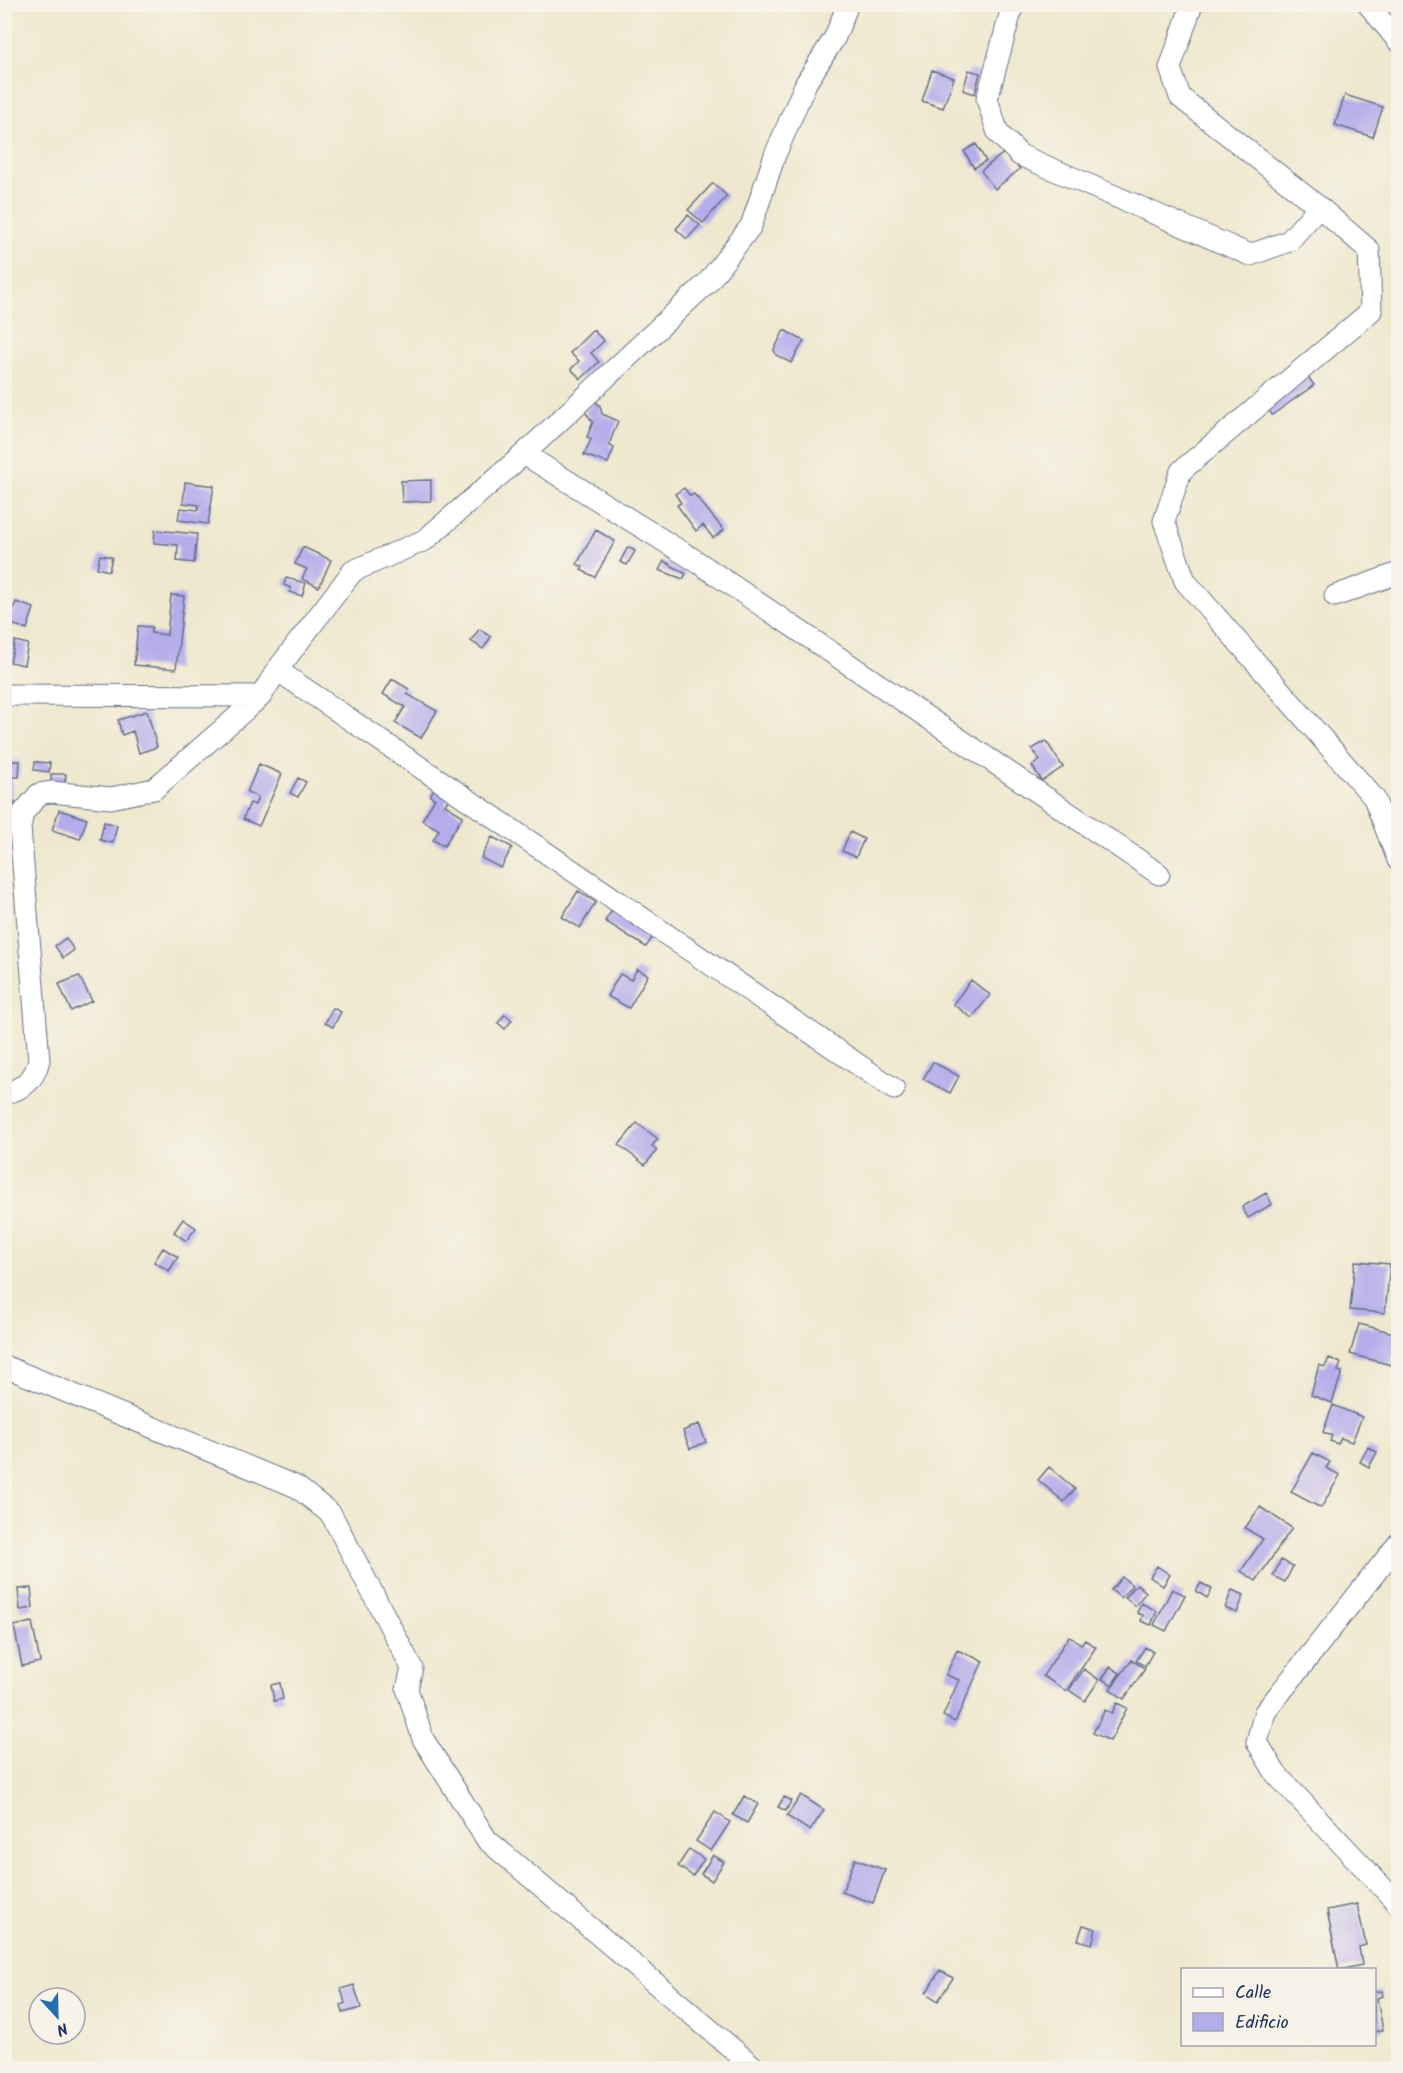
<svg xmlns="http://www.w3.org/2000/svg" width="1403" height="2073" viewBox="0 0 1403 2073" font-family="Kalam,sans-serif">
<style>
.building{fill:#b5aceb}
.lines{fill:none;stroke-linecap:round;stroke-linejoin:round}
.minor-casing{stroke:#657086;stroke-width:23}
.minor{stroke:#fff;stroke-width:21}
</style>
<rect width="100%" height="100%" fill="#f7f3e8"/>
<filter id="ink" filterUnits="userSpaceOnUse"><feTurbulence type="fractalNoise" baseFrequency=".0167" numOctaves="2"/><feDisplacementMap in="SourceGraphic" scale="12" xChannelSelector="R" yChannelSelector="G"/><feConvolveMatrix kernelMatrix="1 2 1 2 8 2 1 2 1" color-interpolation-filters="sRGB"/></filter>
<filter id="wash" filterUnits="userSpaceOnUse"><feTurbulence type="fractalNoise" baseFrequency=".008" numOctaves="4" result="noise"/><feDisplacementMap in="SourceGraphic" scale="24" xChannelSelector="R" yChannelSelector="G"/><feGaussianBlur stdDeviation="1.35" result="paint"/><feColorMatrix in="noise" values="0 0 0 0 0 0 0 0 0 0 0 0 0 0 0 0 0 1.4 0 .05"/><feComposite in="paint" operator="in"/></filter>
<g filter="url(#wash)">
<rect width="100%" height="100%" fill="#efe8cf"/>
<g id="blocks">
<!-- building -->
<path class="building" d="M 932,70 L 954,78 L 943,108 L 922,101 Z
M 969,70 L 980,73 L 975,94 L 963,90 Z
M 1345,95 L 1383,107 L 1373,137 L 1335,125 Z
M 976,144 L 986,161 L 974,168 L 964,151 Z
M 1005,152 L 1020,169 L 995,189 L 981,171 Z
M 713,183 L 727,196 L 703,223 L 688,210 Z
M 688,215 L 700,225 L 687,239 L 676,229 Z
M 593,330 L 604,341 L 591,353 L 599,362 L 581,379 L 571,369 L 579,361 L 570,353 Z
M 784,330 L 804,341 L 791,363 L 776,355 L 774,350 Z
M 1305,373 L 1314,385 L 1272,415 L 1266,405 Z
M 595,401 L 600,406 L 602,414 L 618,421 L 609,445 L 614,448 L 608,463 L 584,455 L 591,439 L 587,437 L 593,422 L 585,412 Z
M 431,480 L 431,501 L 402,502 L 401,481 Z
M 185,482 L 214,486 L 208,524 L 178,520 L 180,508 L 198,510 L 199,505 L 183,503 Z
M 684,488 L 690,496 L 694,494 L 724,530 L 713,538 L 703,525 L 696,531 L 677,505 L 681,503 L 675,494 Z
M 155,530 L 197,534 L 194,563 L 177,561 L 178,545 L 154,543 Z
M 596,530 L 615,541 L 595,577 L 581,570 L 583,567 L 577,564 Z
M 303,547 L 331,560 L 319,587 L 302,579 L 307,569 L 295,564 Z
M 628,547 L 635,551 L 627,565 L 620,562 Z
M 100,555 L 112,557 L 109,571 L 97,568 Z
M 664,561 L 686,574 L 683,579 L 659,570 Z
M 286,578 L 306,583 L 302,596 L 290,592 L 291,588 L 284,585 Z
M 171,595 L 184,596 L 176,669 L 134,665 L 138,626 L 152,627 L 151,633 L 167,635 Z
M 16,602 L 34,608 L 27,629 L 8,623 Z
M 479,629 L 491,637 L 483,649 L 471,641 Z
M 15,641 L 28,644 L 24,665 L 10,662 Z
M 392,679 L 409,689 L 407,694 L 437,711 L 421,738 L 395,723 L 405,707 L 383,694 Z
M 147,711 L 157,747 L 139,753 L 133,731 L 122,735 L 118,720 Z
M 1046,741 L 1063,767 L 1042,781 L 1032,766 L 1040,760 L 1032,749 Z
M 4,761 L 20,761 L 19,777 L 4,777 Z
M 35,762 L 50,763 L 49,772 L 34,770 Z
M 259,764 L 282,774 L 259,826 L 243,819 L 250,803 L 255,805 L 258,797 L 247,792 Z
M 51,774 L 66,774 L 65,783 L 51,782 Z
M 4,778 L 12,779 L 11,797 L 4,796 Z
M 298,778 L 306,782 L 298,797 L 290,793 Z
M 435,786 L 451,795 L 445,805 L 463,816 L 444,846 L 433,840 L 439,830 L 422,820 L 435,799 L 430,796 Z
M 4,801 L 15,802 L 14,815 L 4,814 Z
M 59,810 L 87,819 L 80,839 L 52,830 Z
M 104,822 L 117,825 L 113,843 L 100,840 Z
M 850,832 L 864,839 L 856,857 L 842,851 Z
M 492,837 L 512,847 L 501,868 L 481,858 Z
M 578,891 L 596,902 L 580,928 L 562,917 Z
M 612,910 L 656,932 L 646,947 L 605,921 Z
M 66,938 L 74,950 L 63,958 L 55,946 Z
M 637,969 L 648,975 L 629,1008 L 607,996 L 620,974 L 631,980 Z
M 79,976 L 92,1001 L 71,1011 L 59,984 Z
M 971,980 L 990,995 L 972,1018 L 953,1004 Z
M 333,1008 L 341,1012 L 333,1027 L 325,1023 Z
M 505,1014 L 512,1020 L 505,1029 L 498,1023 Z
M 933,1062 L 959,1076 L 950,1093 L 923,1079 Z
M 637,1123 L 658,1139 L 652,1146 L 657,1150 L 645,1165 L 619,1145 Z
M 1266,1193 L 1272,1204 L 1248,1218 L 1242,1207 Z
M 183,1219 L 196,1228 L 186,1241 L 174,1232 Z
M 163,1248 L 178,1257 L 169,1271 L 154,1262 Z
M 1355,1261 L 1390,1264 L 1385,1313 L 1350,1310 Z
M 1359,1324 L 1398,1334 L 1391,1365 L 1350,1354 Z
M 1329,1358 L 1341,1363 L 1338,1371 L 1342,1372 L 1332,1403 L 1311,1395 L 1319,1365 L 1325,1367 Z
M 1333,1405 L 1362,1417 L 1352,1442 L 1341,1438 L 1338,1444 L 1330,1441 L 1332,1436 L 1323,1432 Z
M 699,1424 L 706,1442 L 690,1449 L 683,1431 Z
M 1368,1447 L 1377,1452 L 1369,1467 L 1360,1462 Z
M 1313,1453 L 1330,1462 L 1326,1468 L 1340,1475 L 1321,1508 L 1291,1492 Z
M 1049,1467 L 1075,1489 L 1064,1502 L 1038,1480 Z
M 1260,1507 L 1292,1528 L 1256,1581 L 1241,1571 L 1263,1539 L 1245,1528 Z
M 1281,1560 L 1293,1566 L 1285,1582 L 1273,1576 Z
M 1157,1566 L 1170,1575 L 1163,1586 L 1150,1577 Z
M 1122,1577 L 1132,1585 L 1121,1598 L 1111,1590 Z
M 1201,1583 L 1212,1589 L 1207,1598 L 1196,1591 Z
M 1137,1584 L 1146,1592 L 1135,1606 L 1125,1598 Z
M 31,1588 L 33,1608 L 20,1610 L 18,1589 Z
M 1172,1589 L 1185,1595 L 1166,1631 L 1154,1625 Z
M 1232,1590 L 1244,1595 L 1237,1613 L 1225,1608 Z
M 1141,1603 L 1157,1611 L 1151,1625 L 1141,1621 L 1143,1615 L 1137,1613 Z
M 32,1622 L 40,1662 L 22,1666 L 14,1626 Z
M 1069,1636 L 1081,1644 L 1085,1640 L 1096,1647 L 1066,1691 L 1043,1676 Z
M 1145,1647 L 1153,1652 L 1145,1666 L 1136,1661 Z
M 957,1650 L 983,1661 L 955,1722 L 943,1716 L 959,1680 L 946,1675 Z
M 1132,1660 L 1145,1669 L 1124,1699 L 1110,1689 Z
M 1110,1667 L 1120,1673 L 1112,1685 L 1102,1679 Z
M 1084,1669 L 1099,1680 L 1085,1701 L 1069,1690 Z
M 280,1683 L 283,1699 L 274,1701 L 271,1685 Z
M 1117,1703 L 1127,1708 L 1110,1741 L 1093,1733 L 1105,1710 L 1112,1713 Z
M 801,1795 L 824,1810 L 810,1831 L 787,1816 Z
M 744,1796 L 758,1804 L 747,1823 L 733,1815 Z
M 784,1797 L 791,1801 L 786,1811 L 778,1807 Z
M 715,1812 L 730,1822 L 711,1851 L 696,1841 Z
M 689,1849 L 704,1859 L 693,1876 L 678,1866 Z
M 713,1855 L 724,1862 L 712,1881 L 701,1874 Z
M 855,1859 L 885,1870 L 873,1903 L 842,1892 Z
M 1357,1904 L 1366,1945 L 1359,1947 L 1362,1965 L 1339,1970 L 1327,1910 Z
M 1083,1925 L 1096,1929 L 1092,1944 L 1078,1940 Z
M 940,1970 L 953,1978 L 938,2001 L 926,1993 Z
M 354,1985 L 361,2008 L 343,2013 L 341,2005 L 345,2003 L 341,1989 Z
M 1382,1991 L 1383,1996 L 1377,1998 L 1383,2030 L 1374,2032 L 1374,1992 Z"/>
</g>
</g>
<g filter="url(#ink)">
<use href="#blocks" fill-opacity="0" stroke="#657086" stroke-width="1.5"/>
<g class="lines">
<defs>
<path id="minor" d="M 1013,4 L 987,99 L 998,133 L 1020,155 L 1250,255 L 1289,241 L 1319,207
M 1192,4 L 1170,68 L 1180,97 L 1319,207 L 1369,250 L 1371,311 L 1181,471 L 1164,521 L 1185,581 L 1374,798 L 1398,860
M 1368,4 L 1398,41
M 524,454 L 693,559 L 1159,874
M 1335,596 L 1398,573
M 277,670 L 894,1089
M 4,695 L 261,696
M 4,1094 C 24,1088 34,1081 39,1060 L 20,828 L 23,813 L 39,794 L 51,792 L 111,798 L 154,789 L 261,696 L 277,670 L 353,571 L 425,540 L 524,454 L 708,282 L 751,226 L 775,155 L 806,83 L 835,37 L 848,4
M 4,1366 L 297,1487 L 331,1514 L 412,1668 L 407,1689 L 423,1739 L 487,1840 L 755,2068
M 1398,1544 L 1265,1712 L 1257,1742 L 1276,1774 L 1398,1904"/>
</defs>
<!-- minor casing -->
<use href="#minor" class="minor-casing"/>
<!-- minor -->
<use href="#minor" class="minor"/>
</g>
</g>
<!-- margin -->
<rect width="1403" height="2073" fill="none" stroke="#f7f3e8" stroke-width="24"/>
<!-- legend -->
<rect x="1181" y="1968" width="195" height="78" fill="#f7f3e8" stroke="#9fa5b1" stroke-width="1.5"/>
<rect x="1193" y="1988" width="30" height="9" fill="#ffffff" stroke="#9fa5b1" stroke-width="1.5"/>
<text x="1235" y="1998" font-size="18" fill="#1b2f5e">Calle</text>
<rect x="1193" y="2013" width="30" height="18" fill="#b5aceb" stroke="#9fa5b1" stroke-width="1.5"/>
<text x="1235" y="2028" font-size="18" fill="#1b2f5e">Edificio</text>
<!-- north arrow -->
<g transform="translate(57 2016) rotate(158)"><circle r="28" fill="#f7f3e8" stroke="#9fa5b1" stroke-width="1.5"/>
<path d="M0-4.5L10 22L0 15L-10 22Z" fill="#1f6fb2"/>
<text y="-9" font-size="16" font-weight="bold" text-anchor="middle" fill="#1b2f5e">N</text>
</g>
</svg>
